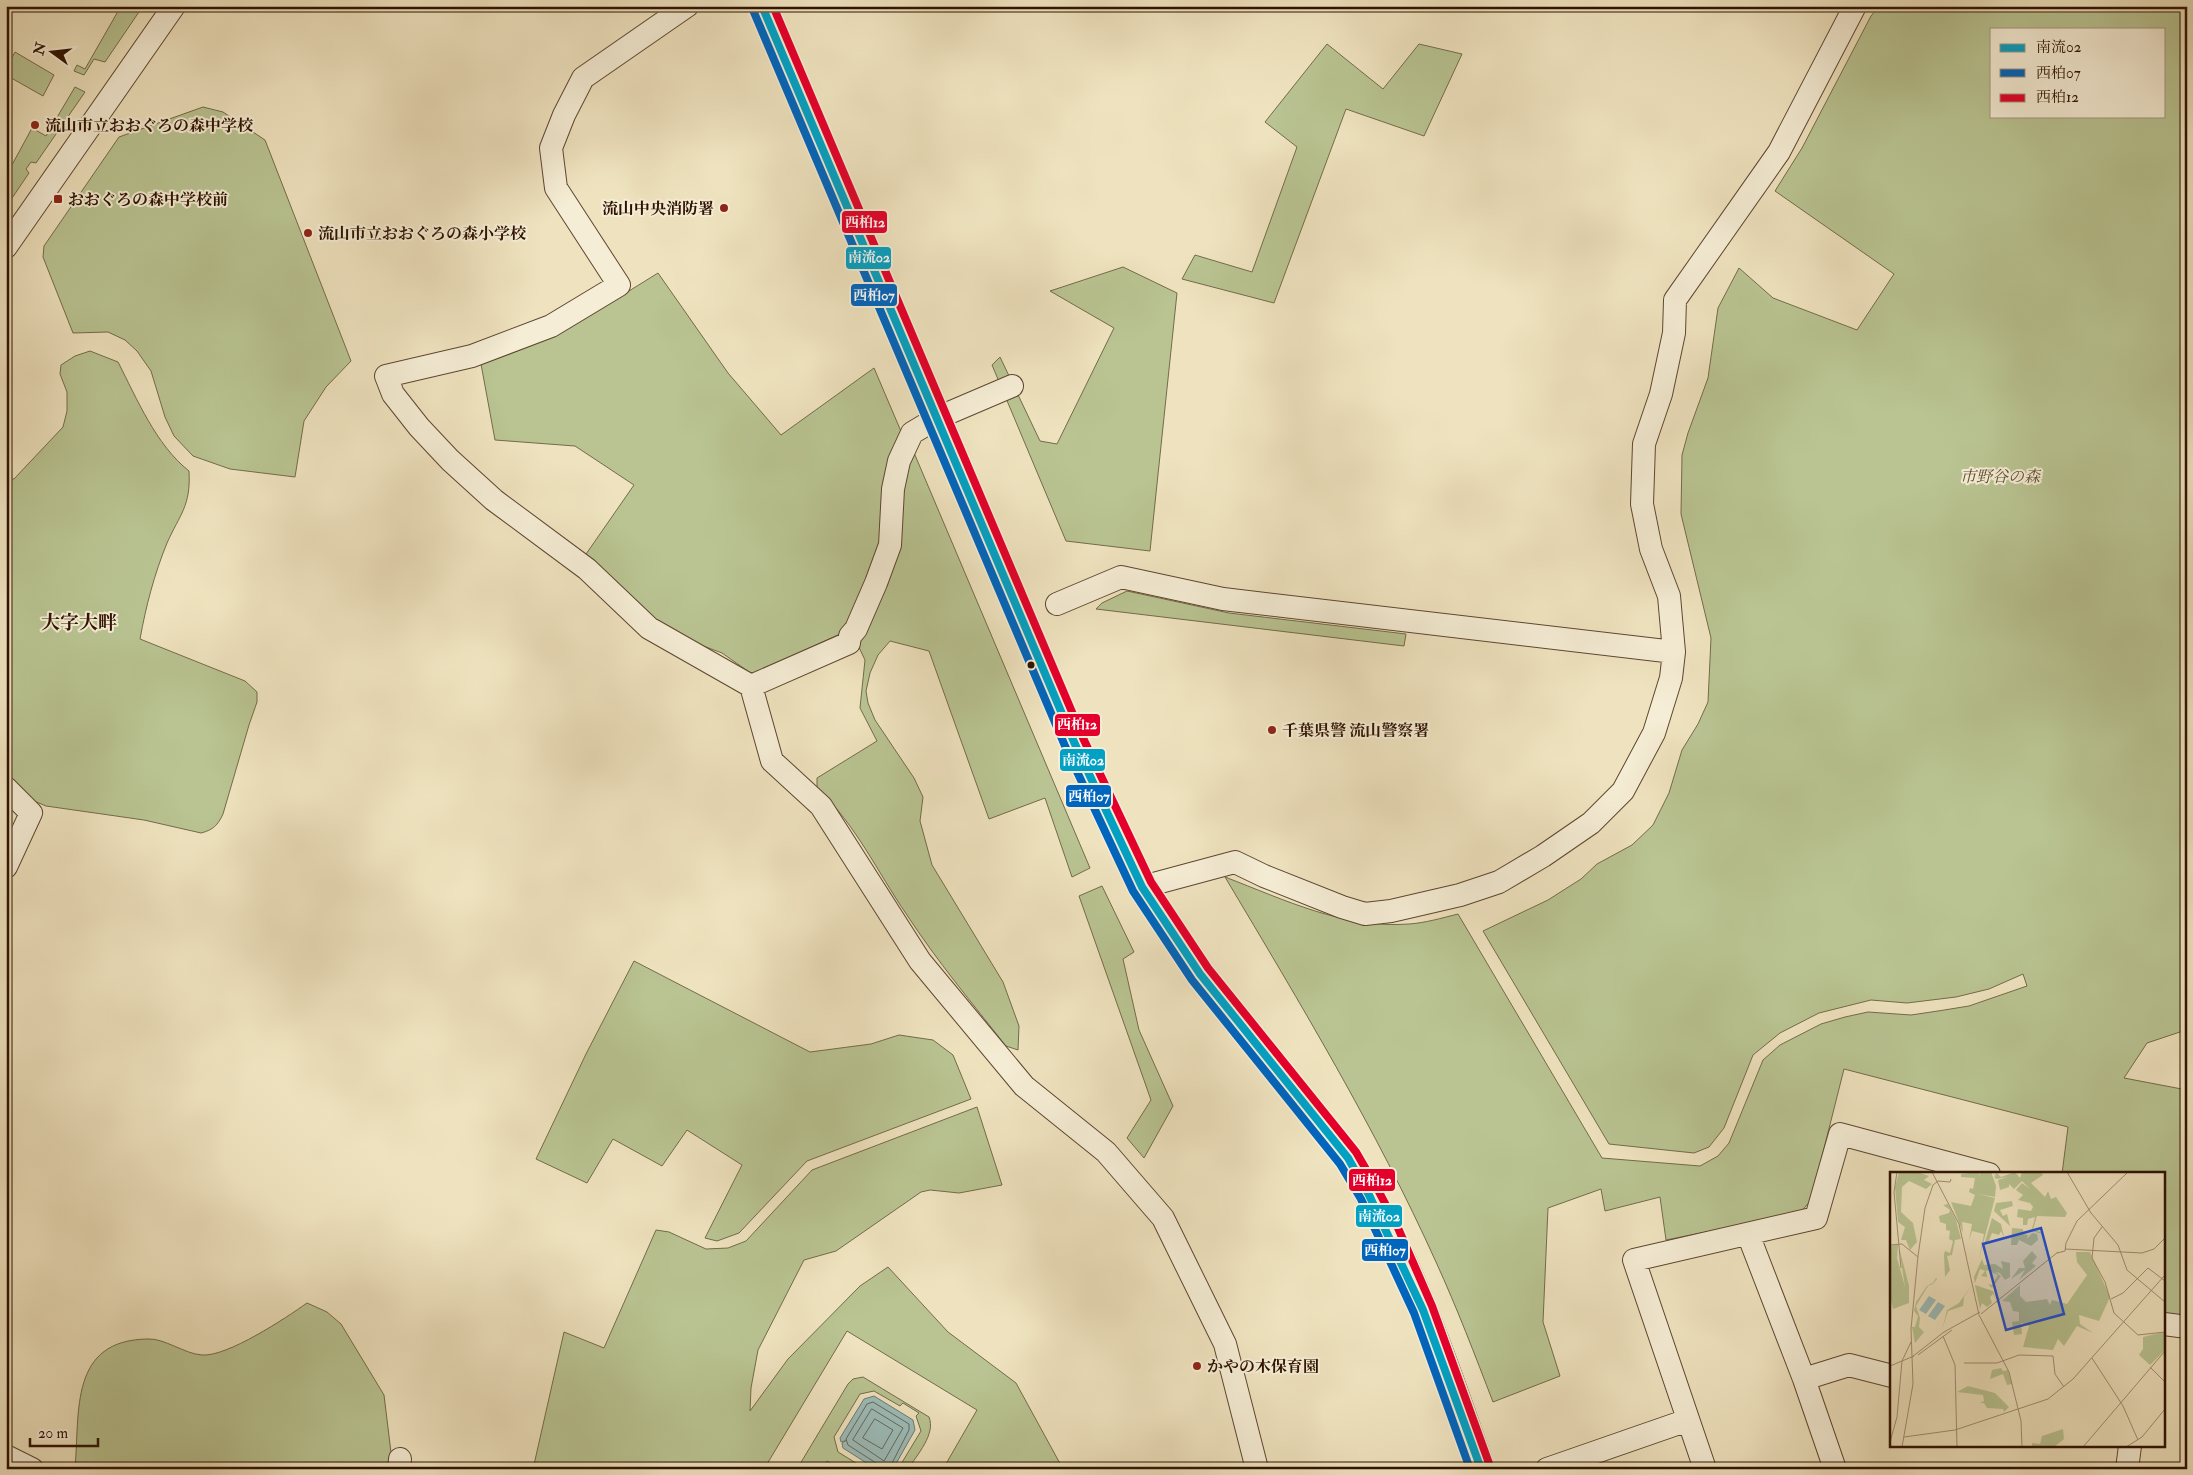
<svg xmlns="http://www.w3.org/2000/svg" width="2193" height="1475" viewBox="0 0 2193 1475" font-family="'IM FELL Double Pica','Noto Serif JP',serif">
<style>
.green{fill:#b9c492;stroke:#746b49;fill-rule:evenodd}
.water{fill:#9cbdba;stroke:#707970}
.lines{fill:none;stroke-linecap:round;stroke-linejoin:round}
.shore{stroke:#65685d;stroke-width:1}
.minor-casing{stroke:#5e4630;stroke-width:24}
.tertiary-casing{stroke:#5e4630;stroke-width:29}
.minor{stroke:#f5edd5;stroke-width:22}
.tertiary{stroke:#f5edd5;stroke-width:28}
.bus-1-casing{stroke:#f5edd5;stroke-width:11}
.bus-2-casing{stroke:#f5edd5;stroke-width:11}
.bus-3-casing{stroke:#f5edd5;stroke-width:11}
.bus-1{stroke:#02a1c4;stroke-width:8}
.bus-2{stroke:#0065bd;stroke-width:8}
.bus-3{stroke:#e4002b;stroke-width:8}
.poi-dot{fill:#8f2418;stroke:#f5edd5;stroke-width:2}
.bus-dot{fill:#2e1200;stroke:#f5edd5;stroke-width:2}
.labels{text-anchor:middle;stroke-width:4;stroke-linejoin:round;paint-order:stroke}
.poi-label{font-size:16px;font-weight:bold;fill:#2e1200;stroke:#f5edd5;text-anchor:start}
.park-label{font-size:16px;font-style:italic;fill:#5f5033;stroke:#f5edd5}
.quarter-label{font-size:19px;font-weight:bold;fill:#2e1200;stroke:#f5edd5}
.inset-road{fill:none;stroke:#a28f73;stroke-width:1}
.view{fill:#1d4ed8;fill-opacity:0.15;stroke:#1d4ed8;stroke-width:2.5}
.inset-edge{fill:none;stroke:#2e1200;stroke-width:2.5}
.line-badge{stroke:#f5edd5;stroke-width:2}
.badge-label{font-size:14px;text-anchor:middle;font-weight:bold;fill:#fff}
</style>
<rect width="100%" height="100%" fill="#efe3bf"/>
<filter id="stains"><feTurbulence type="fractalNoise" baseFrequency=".004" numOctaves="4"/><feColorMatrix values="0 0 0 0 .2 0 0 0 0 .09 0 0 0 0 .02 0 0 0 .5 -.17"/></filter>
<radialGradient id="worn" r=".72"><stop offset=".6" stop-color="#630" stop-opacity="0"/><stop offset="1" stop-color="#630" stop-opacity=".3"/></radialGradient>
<!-- green -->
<path class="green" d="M 121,6 L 143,6 L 105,62 L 94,59 L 84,75 L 74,71 L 77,65 L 85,69 Z
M 1879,6 L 2187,6 L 2187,1023 L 2183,1031 L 2147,1043 L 2124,1078 L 2187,1090 L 2187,1316 L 2164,1313 L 2164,1174 L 2062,1174 L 2068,1127 L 1844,1069 L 1811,1200 L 1800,1213 L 1666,1240 L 1660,1197 L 1605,1211 L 1601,1189 L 1548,1208 L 1543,1322 L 1560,1376 L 1493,1402 C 1475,1355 1457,1308 1436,1262 C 1376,1129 1300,1003 1225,877 C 1285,900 1344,929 1409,924 C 1425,923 1442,918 1458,914 L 1602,1158 L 1700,1166 L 1718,1156 L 1729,1143 L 1763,1060 L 1780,1045 L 1821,1024 L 1845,1017 L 1868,1012 L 1911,1015 L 1938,1011 L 1969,1006 L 2027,986 L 2023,974 L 1989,989 L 1956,997 L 1907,1003 L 1871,1000 L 1819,1013 L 1780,1033 L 1753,1055 L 1724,1128 L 1709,1147 L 1694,1153 L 1609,1144 L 1483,931 L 1548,900 L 1581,879 L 1597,864 L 1632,845 L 1653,825 L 1669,793 L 1682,750 L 1698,724 L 1708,702 L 1711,638 L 1681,514 L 1682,455 L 1688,433 L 1708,378 L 1718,308 L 1739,268 L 1773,298 L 1857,330 L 1894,274 L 1775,191 L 1802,148 L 1871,16 ZM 1992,29 L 2164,29 L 2164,116 L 1992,116 Z
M 1327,44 L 1383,89 L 1419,44 L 1462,54 L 1424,136 L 1346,109 L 1274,303 L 1182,279 L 1195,255 L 1252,272 L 1297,147 L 1265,122 Z
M 15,52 L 54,75 L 43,96 L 6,75 L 6,59 L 10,61 Z
M 75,87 L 85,92 L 36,163 L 31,162 L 26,169 L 29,173 L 6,207 L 6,176 L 32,128 L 46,136 Z
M 203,107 L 223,112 L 265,140 L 351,361 L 326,387 L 304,421 L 295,477 L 230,469 L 193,456 L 174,436 L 165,417 L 151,371 L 137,351 L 125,340 L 108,332 L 73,333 L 43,257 L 44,246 L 119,137 Z
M 1123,267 L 1177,293 L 1150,551 L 1066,541 L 992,365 L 1000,357 L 1040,441 L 1057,444 L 1114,328 L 1050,291 Z
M 658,273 L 728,373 L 781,435 L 874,368 L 903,436 L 885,542 L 851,629 L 752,674 L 722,653 L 674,635 L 584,557 L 634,485 L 575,446 L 495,440 L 481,364 L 571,327 Z
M 90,351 L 118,362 C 137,399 156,445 189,471 C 191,506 180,514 167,543 C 154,575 146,606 140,639 L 245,681 L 257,692 L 257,702 L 249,725 L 223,814 C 218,825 213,830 201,833 L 144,820 L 46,806 L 34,801 L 6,781 L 6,479 L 14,479 L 63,427 L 67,411 L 67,392 L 60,374 L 61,365 L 75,356 Z
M 912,448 L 1090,868 L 1072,877 L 1045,798 L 989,819 L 929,651 L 890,641 L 878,655 L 870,673 L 866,691 L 868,703 L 875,720 L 914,778 L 923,797 L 920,821 L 932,865 L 1003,982 L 1019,1026 L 1018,1050 L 1006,1046 C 972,1003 937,961 907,915 C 876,870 857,826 817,788 L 817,778 L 877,741 L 860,708 L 865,660 L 855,639 Z
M 1127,591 L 1229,613 L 1406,634 L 1404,646 L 1096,609 L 1102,603 Z
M 1102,886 L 1134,952 L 1123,959 L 1139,1030 L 1173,1106 L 1144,1158 L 1127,1138 L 1151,1100 L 1079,896 Z
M 634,961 L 810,1052 L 871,1044 L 899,1035 L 933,1040 L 953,1055 L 971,1099 L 807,1161 L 739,1233 L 717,1241 L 705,1238 L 742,1165 L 687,1130 L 662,1166 L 613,1139 L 587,1183 L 536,1159 L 586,1054 Z
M 977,1107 L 1002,1185 L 959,1193 L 930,1190 L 921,1192 L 836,1251 L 804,1260 L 758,1350 L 751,1388 L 750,1411 L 788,1359 L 860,1286 L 888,1267 L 948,1332 L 1016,1383 L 1063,1469 L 943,1469 L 977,1410 L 847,1331 L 764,1469 L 533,1469 L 564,1332 L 604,1348 L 656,1230 L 669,1232 L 706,1249 L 728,1248 L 746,1241 L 812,1170 Z
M 307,1303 L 327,1312 L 341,1324 L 384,1395 L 393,1469 L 75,1469 C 80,1411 69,1340 148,1339 C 164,1338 185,1354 202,1355 C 227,1357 286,1318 307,1303 Z
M 863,1377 L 929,1417 C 936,1434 917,1455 908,1469 L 898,1469 L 921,1431 L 916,1416 L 919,1413 L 903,1403 L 900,1406 L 874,1391 L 860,1394 L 834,1437 L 838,1452 L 856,1463 L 853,1469 L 840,1469 L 827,1461 L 823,1469 L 797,1469 L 848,1384 L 853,1379 Z"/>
<!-- water -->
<path class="water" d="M 874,1396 L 913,1420 L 915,1430 L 893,1469 L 876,1469 L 843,1448 L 842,1443 L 847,1440 L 841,1442 L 840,1438 L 864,1399 Z"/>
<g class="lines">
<!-- shore -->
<path class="shore" d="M 872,1409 L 903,1428 L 884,1461 L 853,1440 Z
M 875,1419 L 893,1430 L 882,1449 L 863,1438 Z
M 878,1469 L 876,1463 L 848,1445 L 846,1439 L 867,1404 L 873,1402 L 909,1424 L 909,1430 L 889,1469"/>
<defs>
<path id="minor" d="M 687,6 L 583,78 L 564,115 L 551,148 L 556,188 L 619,285 L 551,326 L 472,356 L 386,376 L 393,394 L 419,427 L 450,460 L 494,500 L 587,569 L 649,628 L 751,686 L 772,761 L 821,806 L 920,961 L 1024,1086 L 1106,1152 L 1163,1218 L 1225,1344 L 1257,1469
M 6,247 L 174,6
M 1057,604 L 1121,577 L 1223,599 L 1674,652
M 751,686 L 849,643 L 850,636 L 856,629 L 876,583 L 890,545 L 893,489 L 899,461 L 912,433 L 937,418 L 1012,386
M 6,788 L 31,813 L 6,867
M 1142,887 L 1235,862 L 1264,876 L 1342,907 L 1365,914 L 1391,911 L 1460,895 L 1499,882 L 1543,856 L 1591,823 L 1623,791 L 1654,733 L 1671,678 L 1674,652 L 1669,596 L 1651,549 L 1642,504 L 1644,444 L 1661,394 L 1674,333 L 1675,300 L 1779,152 L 1855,6
M 1748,1234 L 1804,1379 L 1835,1469
M 2164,1324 L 2187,1327
M 1804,1379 L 1849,1365 L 1892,1376
M 6,1456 L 32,1469
M 399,1469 L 400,1459
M 1547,1469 L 1688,1420
M 1705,1469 L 1634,1260 L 1816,1218 L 1840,1134 L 1989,1174
M 2127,1469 L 2130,1446"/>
<path id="tertiary" d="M 762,6 L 1074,742 L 1142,887 L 1200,974 L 1348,1158 C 1408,1254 1444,1363 1481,1469"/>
</defs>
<!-- minor casing -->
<use href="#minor" class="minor-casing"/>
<!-- tertiary casing -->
<use href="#tertiary" class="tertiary-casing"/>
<!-- minor -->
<use href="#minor" class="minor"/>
<!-- tertiary -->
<use href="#tertiary" class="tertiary"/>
<defs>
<path id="bus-1" d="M 762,6 L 1074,742 L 1142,887 L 1200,974 L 1348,1158 L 1369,1195 L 1423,1310 L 1481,1469"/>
<path id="bus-2" d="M 753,10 L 1065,746 L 1133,891 L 1192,980 L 1340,1164 L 1361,1199 L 1414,1313 L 1470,1469"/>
<path id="bus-3" d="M 773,6 L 1083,738 L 1151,882 L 1208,968 L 1356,1152 L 1378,1190 L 1398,1228 L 1432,1306 L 1490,1466"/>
</defs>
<!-- bus-1 casing -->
<use href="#bus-1" class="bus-1-casing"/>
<!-- bus-2 casing -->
<use href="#bus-2" class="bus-2-casing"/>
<!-- bus-3 casing -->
<use href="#bus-3" class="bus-3-casing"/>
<!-- bus-1 -->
<use href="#bus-1" class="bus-1"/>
<!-- bus-2 -->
<use href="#bus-2" class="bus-2"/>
<!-- bus-3 -->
<use href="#bus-3" class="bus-3"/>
</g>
<!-- markers -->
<g class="poi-dot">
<circle cx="35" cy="125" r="5"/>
<rect x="53" y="194" width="10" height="10" rx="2.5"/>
<circle cx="724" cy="208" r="5"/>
<circle cx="308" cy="233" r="5"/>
<circle cx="1272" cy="730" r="5"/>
<circle cx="1197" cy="1366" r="5"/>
</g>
<circle class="bus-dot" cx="1031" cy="665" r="4.5"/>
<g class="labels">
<!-- poi labels -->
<g class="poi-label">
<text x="45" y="131">流山市立おおぐろの森中学校</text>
<text x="68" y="205">おおぐろの森中学校前</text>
<text x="714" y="214" text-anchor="end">流山中央消防署</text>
<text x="318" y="239">流山市立おおぐろの森小学校</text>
<text x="1282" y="736">千葉県警 流山警察署</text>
<text x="1207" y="1372">かやの木保育園</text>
</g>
<!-- park labels -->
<g class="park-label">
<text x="2000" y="482">市野谷の森</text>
</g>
<!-- quarter labels -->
<g class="quarter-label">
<text x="79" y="629">大字大畔</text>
</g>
</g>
<!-- overview -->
<g transform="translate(1890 1172)">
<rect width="275" height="275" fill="#efe3bf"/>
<path d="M 27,0 L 39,4 L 34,8 L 42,12 L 36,17 L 19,9 L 12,15 L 11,40 L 23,51 L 27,70 L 20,78 L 16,68 L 11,68 L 15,55 L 8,50 L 5,15 L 9,0 ZM 89,0 L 89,5 L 90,0 L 101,0 L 106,14 L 105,25 L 88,22 L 105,26 L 89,87 L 94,62 L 82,59 L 79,69 L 82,52 L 72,50 L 73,61 L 61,30 L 81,34 L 85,23 L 79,20 L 80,16 L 83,17 L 85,6 L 71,5 L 71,2 ZM 103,0 L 105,6 L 106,0 L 111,5 L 125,0 L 130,6 L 132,0 L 151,0 L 153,3 L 141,11 L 155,25 L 158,19 L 161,27 L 166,25 L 177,41 L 175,45 L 147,44 L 143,58 L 153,61 L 153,62 L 138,58 L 142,57 L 145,45 L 138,47 L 137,53 L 133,53 L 133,46 L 127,45 L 128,37 L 141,39 L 143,35 L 140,31 L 128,28 L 133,23 L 136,25 L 126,18 L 132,11 L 141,18 L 132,9 L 124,17 L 119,12 L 119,15 L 110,18 L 108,8 L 118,5 L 106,7 ZM 122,29 L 123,34 L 110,38 L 113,44 L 117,42 L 120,54 L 104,39 L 106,31 ZM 58,32 L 66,48 L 71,67 L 65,68 L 62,83 L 57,84 L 60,98 L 55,105 L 54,82 L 55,79 L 60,81 L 63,69 L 59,67 L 60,59 L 56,58 L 56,52 L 50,50 L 49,44 L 59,41 L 60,38 L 53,33 ZM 102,46 L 111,52 L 114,65 L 111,59 L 109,63 L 102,61 L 98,71 L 95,70 ZM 122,56 L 133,57 L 133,62 L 138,63 L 137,67 L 142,61 L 147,62 L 148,68 L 141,74 L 129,68 L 127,73 L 121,73 ZM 8,72 L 7,86 L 15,115 L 9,75 L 19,114 L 19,131 L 3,137 L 0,124 L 0,74 ZM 142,79 L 147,85 L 142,91 L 146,94 L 129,108 L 135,98 L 121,107 L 129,96 L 135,96 L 133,89 ZM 186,80 L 200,80 L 220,125 L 209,149 L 189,143 L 190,152 L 203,161 L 187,154 L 174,174 L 168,167 L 163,178 L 133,175 L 139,154 L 131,151 L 132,162 L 124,163 L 122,150 L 129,149 L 129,140 L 123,139 L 120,130 L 112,129 L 130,113 L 130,124 L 136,130 L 157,127 L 160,133 L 162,128 L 177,132 L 197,103 L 187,90 ZM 92,87 L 94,93 L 105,92 L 113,97 L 111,89 L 120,91 L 120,105 L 115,108 L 110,101 L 105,100 L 111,104 L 102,116 L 98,112 L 102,113 L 108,103 L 96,98 L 97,105 L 91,104 L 95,99 L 90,97 L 85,111 L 84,105 ZM 46,106 L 47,107 L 43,112 L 38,114 L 26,134 L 30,146 L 29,155 L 34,160 L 25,171 L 22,155 L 25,155 L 28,144 L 24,139 L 26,130 L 37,114 L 43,111 ZM 82,113 L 74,125 L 73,134 L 58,139 L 52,158 L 57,138 L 69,131 ZM 85,113 L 103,119 L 106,128 L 103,122 L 100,125 L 102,131 L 97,135 L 92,131 L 90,137 ZM 270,161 L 275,161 L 275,178 L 260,193 L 249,183 L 253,177 L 253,165 ZM 111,196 L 113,199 L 118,198 L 122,212 L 117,213 L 113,202 L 100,207 L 102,198 ZM 78,214 L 105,221 L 119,235 L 114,240 L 113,237 L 97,236 L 94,231 L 90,231 L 94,229 L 93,223 L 67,220 ZM 173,257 L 174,267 L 164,275 L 142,275 L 142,271 L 150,272 L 152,264 Z" fill="#b9c492"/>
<path d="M 39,124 L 46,128 L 36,142 L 29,138 ZM 48,130 L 55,134 L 45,148 L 38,144 Z" fill="#9cbdba"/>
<path class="inset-road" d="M 7,0 L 4,20 L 11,96M 42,0 L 69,52 L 89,143 L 119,200 L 131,249 L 132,275M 177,0 L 201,41 L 228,73 L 237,98 L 275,130M 48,9 L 60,10 L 61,7M 212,55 L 204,66 L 202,86 L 215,110 L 224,141 L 248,163 L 275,160M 0,73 L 12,72 L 28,85M 175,77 L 252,81 L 264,77 L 275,66M 167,81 L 175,79 L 176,71 L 187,49 L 238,0M 221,127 L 233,121 L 258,96 L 275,109M 91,142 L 168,80M 53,164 L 65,193 L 67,275M 28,183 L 62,158M 22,185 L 54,160 L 90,140M 202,186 L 233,234 L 248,268M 74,191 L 107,191 L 129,183 L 163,184 L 165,202 L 174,215M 0,194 L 24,184M 260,195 L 275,210M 14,265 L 65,258 L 158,227 L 183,207 L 275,103M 0,270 L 7,245 L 12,189 L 21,170M 12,275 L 23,212 L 21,157 L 28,84 L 35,36 L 43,13 L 48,9M 193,275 L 275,179M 236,275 L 252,265 L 275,237"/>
<path class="view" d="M 151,56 L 174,142 L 116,158 L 93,72 Z"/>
<rect width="275" height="275" class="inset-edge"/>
</g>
<g class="line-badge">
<rect x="841" y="210" width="47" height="24" rx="5" fill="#e4002b"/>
<rect x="845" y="246" width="47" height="24" rx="5" fill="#02a1c4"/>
<rect x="850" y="283" width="48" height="24" rx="5" fill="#0065bd"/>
<rect x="1054" y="713" width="47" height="24" rx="5" fill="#e4002b"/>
<rect x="1059" y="748" width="47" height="24" rx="5" fill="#02a1c4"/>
<rect x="1065" y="784" width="47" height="24" rx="5" fill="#0065bd"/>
<rect x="1348" y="1168" width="48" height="24" rx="5" fill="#e4002b"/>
<rect x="1355" y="1204" width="48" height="24" rx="5" fill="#02a1c4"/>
<rect x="1361" y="1238" width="48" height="24" rx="5" fill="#0065bd"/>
</g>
<g class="badge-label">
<text x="865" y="227">西柏12</text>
<text x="869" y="262">南流02</text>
<text x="874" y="300">西柏07</text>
<text x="1077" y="729">西柏12</text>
<text x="1083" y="765">南流02</text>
<text x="1089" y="801">西柏07</text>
<text x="1372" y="1185">西柏12</text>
<text x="1379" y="1221">南流02</text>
<text x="1385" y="1255">西柏07</text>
</g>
<!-- margin -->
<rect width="2193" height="1475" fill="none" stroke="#efe3bf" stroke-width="25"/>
<rect x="8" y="8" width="2178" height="1460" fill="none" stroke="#2e1200" stroke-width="2.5"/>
<rect x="12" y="12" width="2168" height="1450" fill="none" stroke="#2e1200"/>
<!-- legend -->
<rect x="1990" y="28" width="175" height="90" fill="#f5edd5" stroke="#a59580"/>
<rect x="2000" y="44" width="25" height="8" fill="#02a1c4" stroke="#a59580"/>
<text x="2036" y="52" font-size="15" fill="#2e1200">南流02</text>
<rect x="2000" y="69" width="25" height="8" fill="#0065bd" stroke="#a59580"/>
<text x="2036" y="78" font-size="15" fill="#2e1200">西柏07</text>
<rect x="2000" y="94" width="25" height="8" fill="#e4002b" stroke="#a59580"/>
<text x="2036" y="102" font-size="15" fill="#2e1200">西柏12</text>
<!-- north arrow -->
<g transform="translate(52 52) rotate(285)" stroke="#f5edd5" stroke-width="4" paint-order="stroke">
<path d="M0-4L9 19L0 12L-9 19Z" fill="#2e1200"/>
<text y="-8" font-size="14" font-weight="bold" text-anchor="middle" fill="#2e1200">N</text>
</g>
<!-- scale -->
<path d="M30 1438v8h68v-8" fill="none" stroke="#2e1200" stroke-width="2.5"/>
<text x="38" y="1438" font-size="15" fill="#2e1200" stroke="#f5edd5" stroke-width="4" paint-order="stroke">20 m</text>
<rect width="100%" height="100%" filter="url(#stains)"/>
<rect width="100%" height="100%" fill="url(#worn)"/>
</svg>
